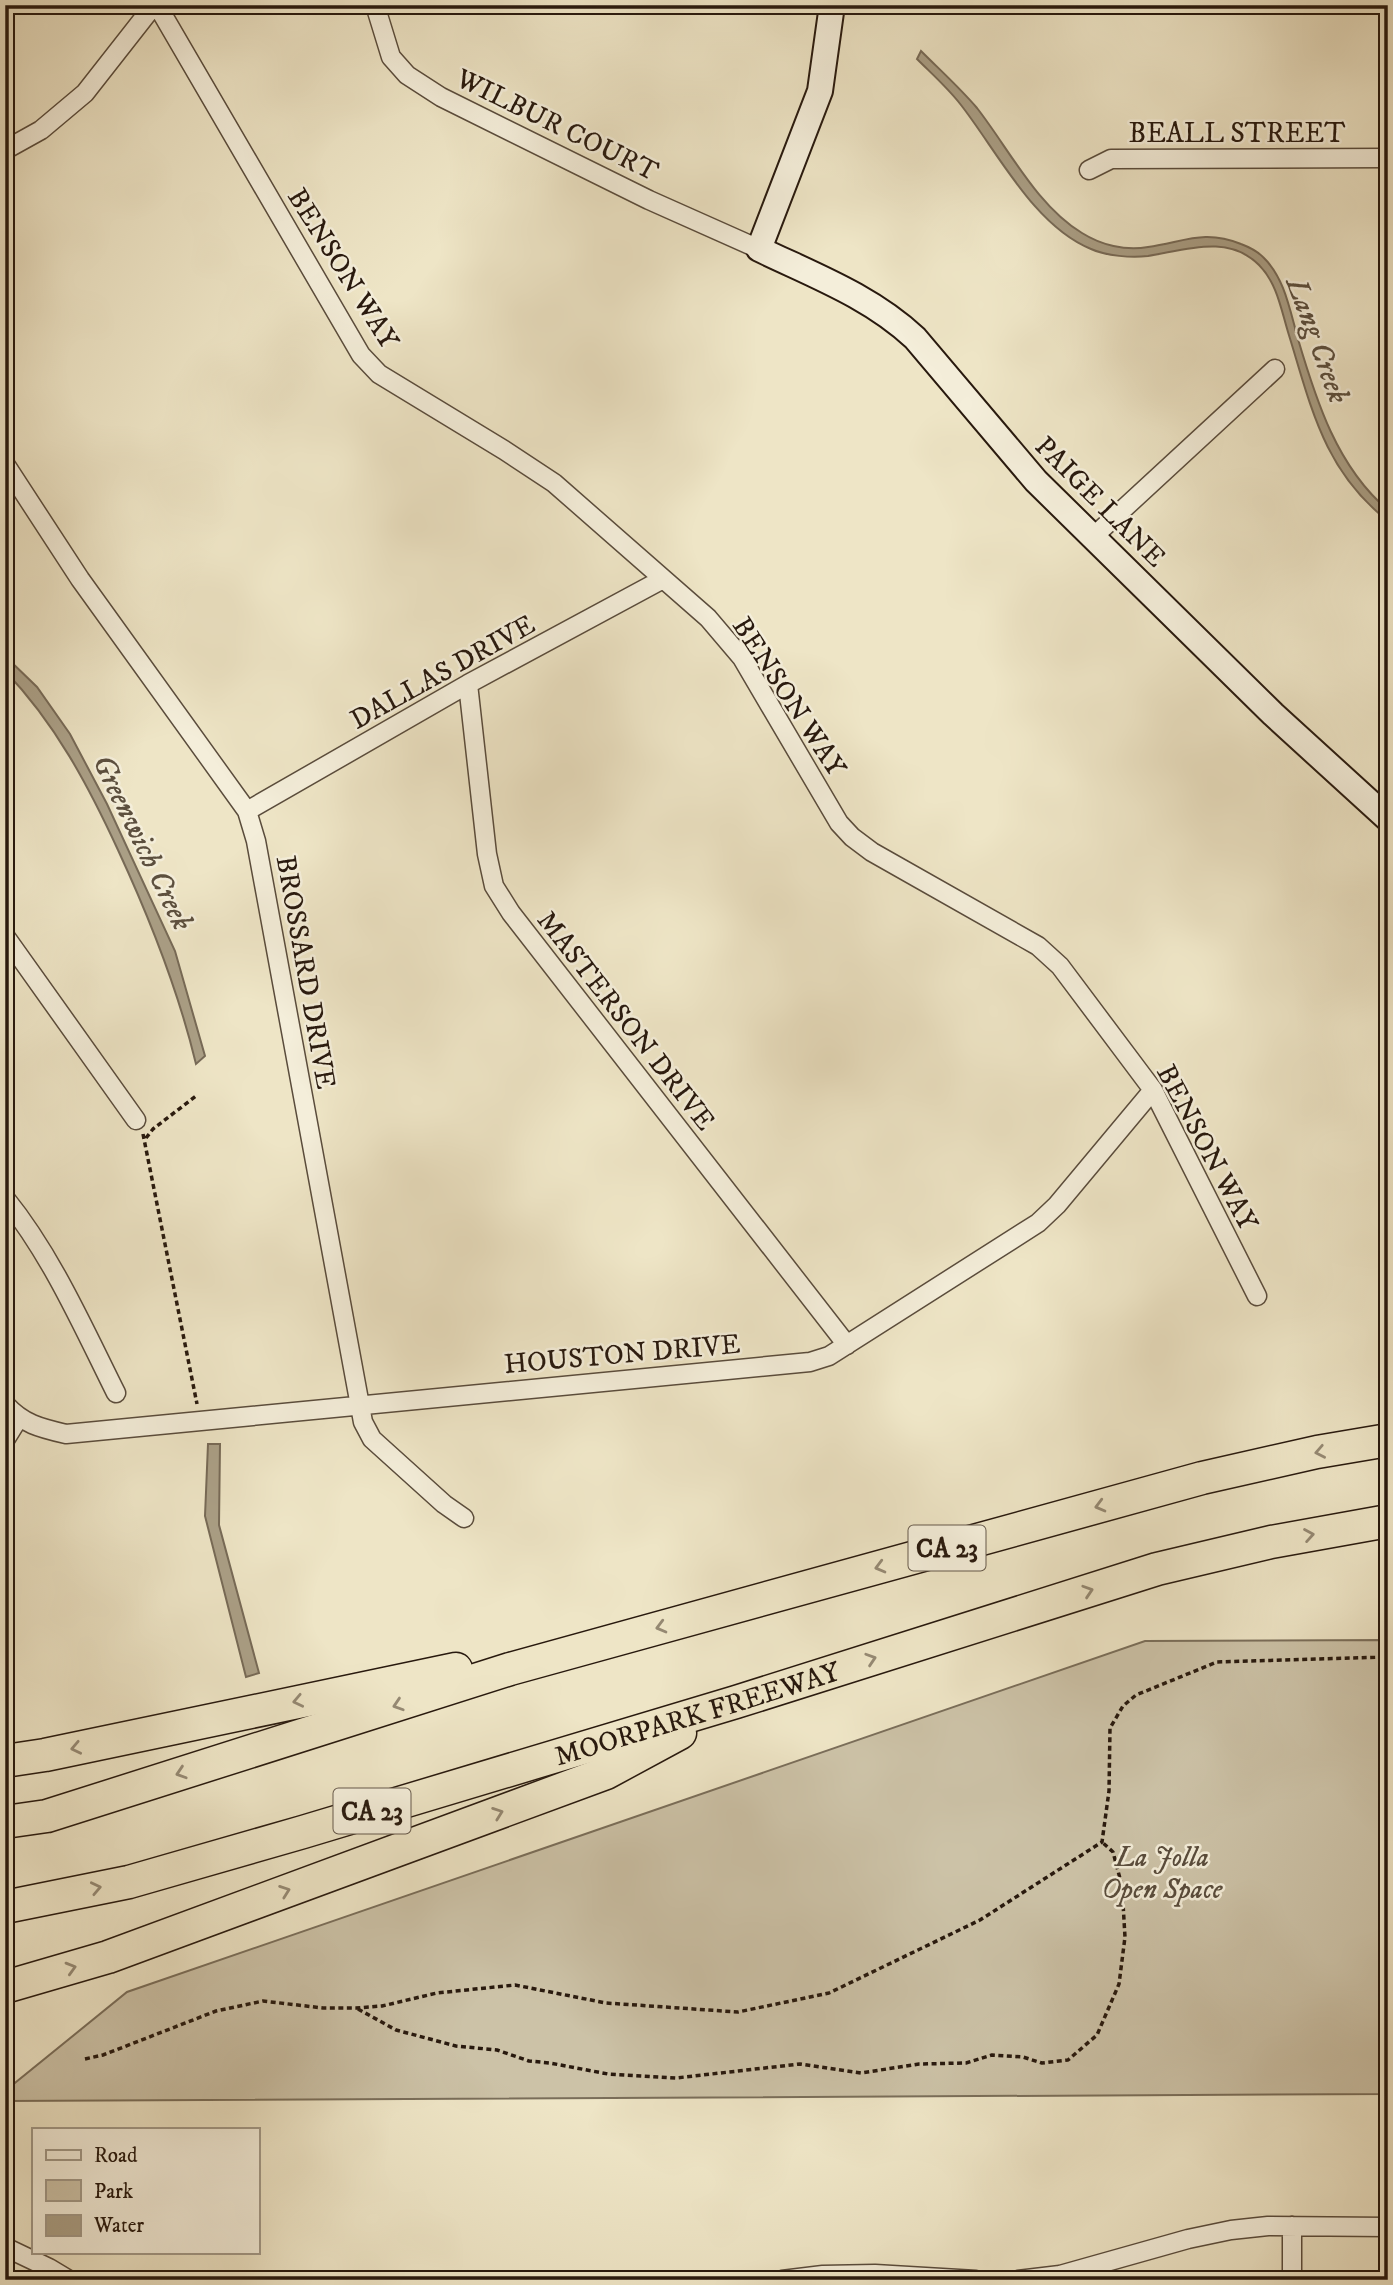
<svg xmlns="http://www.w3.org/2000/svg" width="1393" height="2285" viewBox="0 0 1393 2285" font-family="'IM FELL DW Pica',serif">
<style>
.green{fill:#ccc2a7;stroke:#7a6e5a;stroke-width:2}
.water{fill:#aba087;stroke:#776a57;stroke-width:2}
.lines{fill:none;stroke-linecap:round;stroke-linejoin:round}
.street-casing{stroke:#5a4c3c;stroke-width:21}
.secondary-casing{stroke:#28190e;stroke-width:28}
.highway-casing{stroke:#28190e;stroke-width:35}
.path{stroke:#28190e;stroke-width:3.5;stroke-dasharray:5 3.5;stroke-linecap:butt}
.street{stroke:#f4eeda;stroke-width:18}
.secondary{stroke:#f4eeda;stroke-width:24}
.highway{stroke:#eee5c6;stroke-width:32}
.oneway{stroke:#958973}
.labels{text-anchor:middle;stroke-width:5;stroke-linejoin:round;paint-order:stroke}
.shield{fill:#f4eeda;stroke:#65594b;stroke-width:2}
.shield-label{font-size:26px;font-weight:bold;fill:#28190e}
.street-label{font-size:28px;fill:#28190e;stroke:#f4eeda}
.park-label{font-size:28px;font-style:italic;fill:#594c3c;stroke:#f4eeda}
.water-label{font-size:30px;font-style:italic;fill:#5c4f3e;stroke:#f4eeda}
</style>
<rect width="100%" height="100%" fill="#eee5c6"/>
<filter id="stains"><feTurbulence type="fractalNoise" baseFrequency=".00286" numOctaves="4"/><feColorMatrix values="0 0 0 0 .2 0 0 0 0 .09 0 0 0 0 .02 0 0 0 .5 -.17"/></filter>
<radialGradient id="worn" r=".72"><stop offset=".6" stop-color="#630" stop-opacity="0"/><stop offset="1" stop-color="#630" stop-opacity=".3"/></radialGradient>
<!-- green -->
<path class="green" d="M 1388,1640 L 1388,2094 L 5,2101 L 5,2091 L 127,1992 L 1145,1641 Z"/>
<!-- water -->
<path class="water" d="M 921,51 C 940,70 960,88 977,108 C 1009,149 1037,206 1082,233 C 1101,245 1125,251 1148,247 C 1184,242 1204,229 1241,244 C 1249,247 1257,251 1263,257 C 1285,278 1290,311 1298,339 C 1316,400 1337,467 1388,510 L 1388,521 C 1323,470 1311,406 1288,332 C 1281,309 1277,283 1259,265 C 1228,234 1186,250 1148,256 C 1131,258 1107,256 1091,249 C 1034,226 997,151 961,105 C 948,88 932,74 917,59 Z
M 5,656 L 37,687 L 70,734 L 107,804 L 175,951 L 205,1056 L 196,1064 C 178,989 150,919 118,850 C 88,785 55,723 5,671 Z
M 208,1444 L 220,1444 L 219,1525 L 259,1673 L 246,1677 L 205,1516 Z"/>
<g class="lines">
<defs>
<path id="street" d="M 157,5 L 361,355 L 379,374 L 504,450 L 554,483 L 708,618 L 742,658 L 839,823 L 852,837 L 872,852 L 1038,946 L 1060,966 L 1153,1090 L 1257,1296
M 375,5 L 391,57 L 407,75 L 441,97 L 649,200 L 759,249
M 5,150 L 41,130 L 85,93 L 154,5
M 1089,170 L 1111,159 L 1388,158
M 5,464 L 80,579 L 247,811 L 256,841 L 363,1422 L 372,1439 L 444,1504 L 464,1518
M 1093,537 L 1275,369
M 468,684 L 487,854 L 494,886 L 511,913 L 847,1345
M 247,811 L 468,684 L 663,579
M 5,936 L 136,1120
M 5,1198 C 52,1256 83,1327 116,1393
M 5,1404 C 23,1424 40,1428 66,1434 L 810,1362 L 829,1356 L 1038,1223 L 1057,1205 L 1153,1090
M 5,1440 L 18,1419
M 5,2247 L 49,2268 L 69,2280
M 782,2280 L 823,2275 L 875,2274 L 976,2280
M 1018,2280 L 1060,2275 L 1188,2239 L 1231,2230 L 1268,2226 L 1388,2227
M 1292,2280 L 1292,2226"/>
<path id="secondary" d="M 832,5 L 820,91 L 759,249 C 813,275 870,296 915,338 L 1036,481 L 1273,714 L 1388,819"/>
<g id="highway">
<path d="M 5,1761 L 45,1755 L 456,1669"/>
<path d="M 5,1822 L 47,1816 L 510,1669 L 1202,1478 L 1317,1452 L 1388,1440"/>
<path id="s1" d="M 5,1907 L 129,1882 L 303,1832 L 736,1702 L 1157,1569 L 1271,1542 L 1388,1521"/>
<path d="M 5,1987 L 108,1957 L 606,1773 L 680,1733"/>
</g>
</defs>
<!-- street casing -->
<use href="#street" class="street-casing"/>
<!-- secondary casing -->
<use href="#secondary" class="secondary-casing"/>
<!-- highway casing -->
<use href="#highway" class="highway-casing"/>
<!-- path -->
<path class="path" d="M 143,1134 L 197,1404
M 146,1138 L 153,1129 L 196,1096
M 358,2009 L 396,2030 L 456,2046 L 497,2050 L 529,2061 L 550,2063 L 608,2074 L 676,2078 L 800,2064 L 861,2073 L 919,2064 L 966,2063 L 992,2055 L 1023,2057 L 1042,2063 L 1068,2060 L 1097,2035 L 1119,1984 L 1125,1937 L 1122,1886 L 1113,1852 L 1102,1842
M 85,2059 L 103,2055 L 216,2011 L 263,2001 L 323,2008 L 356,2008 L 382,2006 L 437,1993 L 515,1985 L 606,2003 L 738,2012 L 829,1993 L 980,1920 L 1102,1842 L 1109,1791 L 1110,1728 L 1123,1706 L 1136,1695 L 1217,1662 L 1388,1657"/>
<!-- street -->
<use href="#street" class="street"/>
<!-- secondary -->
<use href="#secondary" class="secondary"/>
<!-- highway -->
<use href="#highway" class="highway"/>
</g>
<!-- one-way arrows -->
<defs><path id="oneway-chevron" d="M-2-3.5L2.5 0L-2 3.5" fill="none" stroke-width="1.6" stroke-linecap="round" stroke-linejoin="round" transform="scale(1.75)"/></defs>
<g class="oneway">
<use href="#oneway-chevron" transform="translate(1320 1452) rotate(169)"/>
<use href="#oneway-chevron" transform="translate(1100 1506) rotate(165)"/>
<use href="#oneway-chevron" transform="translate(1309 1535) rotate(-10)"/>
<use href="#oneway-chevron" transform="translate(880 1567) rotate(165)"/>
<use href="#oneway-chevron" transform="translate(1088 1591) rotate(-18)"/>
<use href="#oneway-chevron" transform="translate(661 1627) rotate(165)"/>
<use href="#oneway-chevron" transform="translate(871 1659) rotate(-18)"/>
<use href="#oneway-chevron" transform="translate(298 1701) rotate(168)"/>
<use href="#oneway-chevron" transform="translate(398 1705) rotate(162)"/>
<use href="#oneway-chevron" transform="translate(76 1748) rotate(168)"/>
<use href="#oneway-chevron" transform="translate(181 1773) rotate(162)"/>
<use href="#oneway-chevron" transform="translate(498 1813) rotate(-20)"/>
<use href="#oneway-chevron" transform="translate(96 1888) rotate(-12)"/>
<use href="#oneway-chevron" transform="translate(285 1891) rotate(-20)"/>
<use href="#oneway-chevron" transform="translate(71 1968) rotate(-16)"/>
</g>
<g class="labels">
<!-- shield labels -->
<g class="shield">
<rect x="908.5" y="1525.5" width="77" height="45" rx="5"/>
<rect x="333.5" y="1788.5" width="77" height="45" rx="5"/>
</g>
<g class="shield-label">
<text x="947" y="1557">CA 23</text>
<text x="372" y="1820">CA 23</text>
</g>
<!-- street labels -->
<g class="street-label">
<text transform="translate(558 124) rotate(26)" y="10">WILBUR COURT</text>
<text x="1237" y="142">BEALL STREET</text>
<text transform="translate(344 268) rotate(58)" y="10">BENSON WAY</text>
<text transform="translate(1101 501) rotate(45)" y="10">PAIGE LANE</text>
<text transform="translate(442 671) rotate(-29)" y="10">DALLAS DRIVE</text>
<text transform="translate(790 696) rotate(57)" y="10">BENSON WAY</text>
<text transform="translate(307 972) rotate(80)" y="10">BROSSARD DRIVE</text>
<text transform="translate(627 1020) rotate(52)" y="10">MASTERSON DRIVE</text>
<text transform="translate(1208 1147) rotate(62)" y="10">BENSON WAY</text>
<text transform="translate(622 1353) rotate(-5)" y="10">HOUSTON DRIVE</text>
<text dy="10" stroke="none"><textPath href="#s1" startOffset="719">MOORPARK FREEWAY</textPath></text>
</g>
<!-- park labels -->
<g class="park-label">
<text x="1162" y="1866">La Jolla<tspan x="1162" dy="32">Open Space</tspan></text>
</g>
<!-- water labels -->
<g class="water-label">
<text transform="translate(1318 340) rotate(70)" y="10">Lang Creek</text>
<text transform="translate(143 842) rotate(64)" y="10">Greenwich Creek</text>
</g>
</g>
<!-- margin -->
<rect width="1393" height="2285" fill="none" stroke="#eee5c6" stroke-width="28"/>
<rect x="7" y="7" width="1379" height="2271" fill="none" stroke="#28190e" stroke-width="3.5"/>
<rect x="14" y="14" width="1365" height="2257" fill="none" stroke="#28190e" stroke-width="2"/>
<!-- legend -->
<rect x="32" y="2128" width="228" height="126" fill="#f4eeda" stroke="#a29988" stroke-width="2"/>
<rect x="46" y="2150" width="35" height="10" fill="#f4eeda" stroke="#a29988" stroke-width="2"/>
<text x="94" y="2162" font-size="21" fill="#28190e">Road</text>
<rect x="46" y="2180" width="35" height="21" fill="#ccc2a7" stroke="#a29988" stroke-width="2"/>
<text x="94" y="2198" font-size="21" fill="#28190e">Park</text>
<rect x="46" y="2215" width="35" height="21" fill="#aba087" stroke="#a29988" stroke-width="2"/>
<text x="94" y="2232" font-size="21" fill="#28190e">Water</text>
<rect width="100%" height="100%" filter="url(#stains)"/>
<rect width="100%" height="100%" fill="url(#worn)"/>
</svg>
